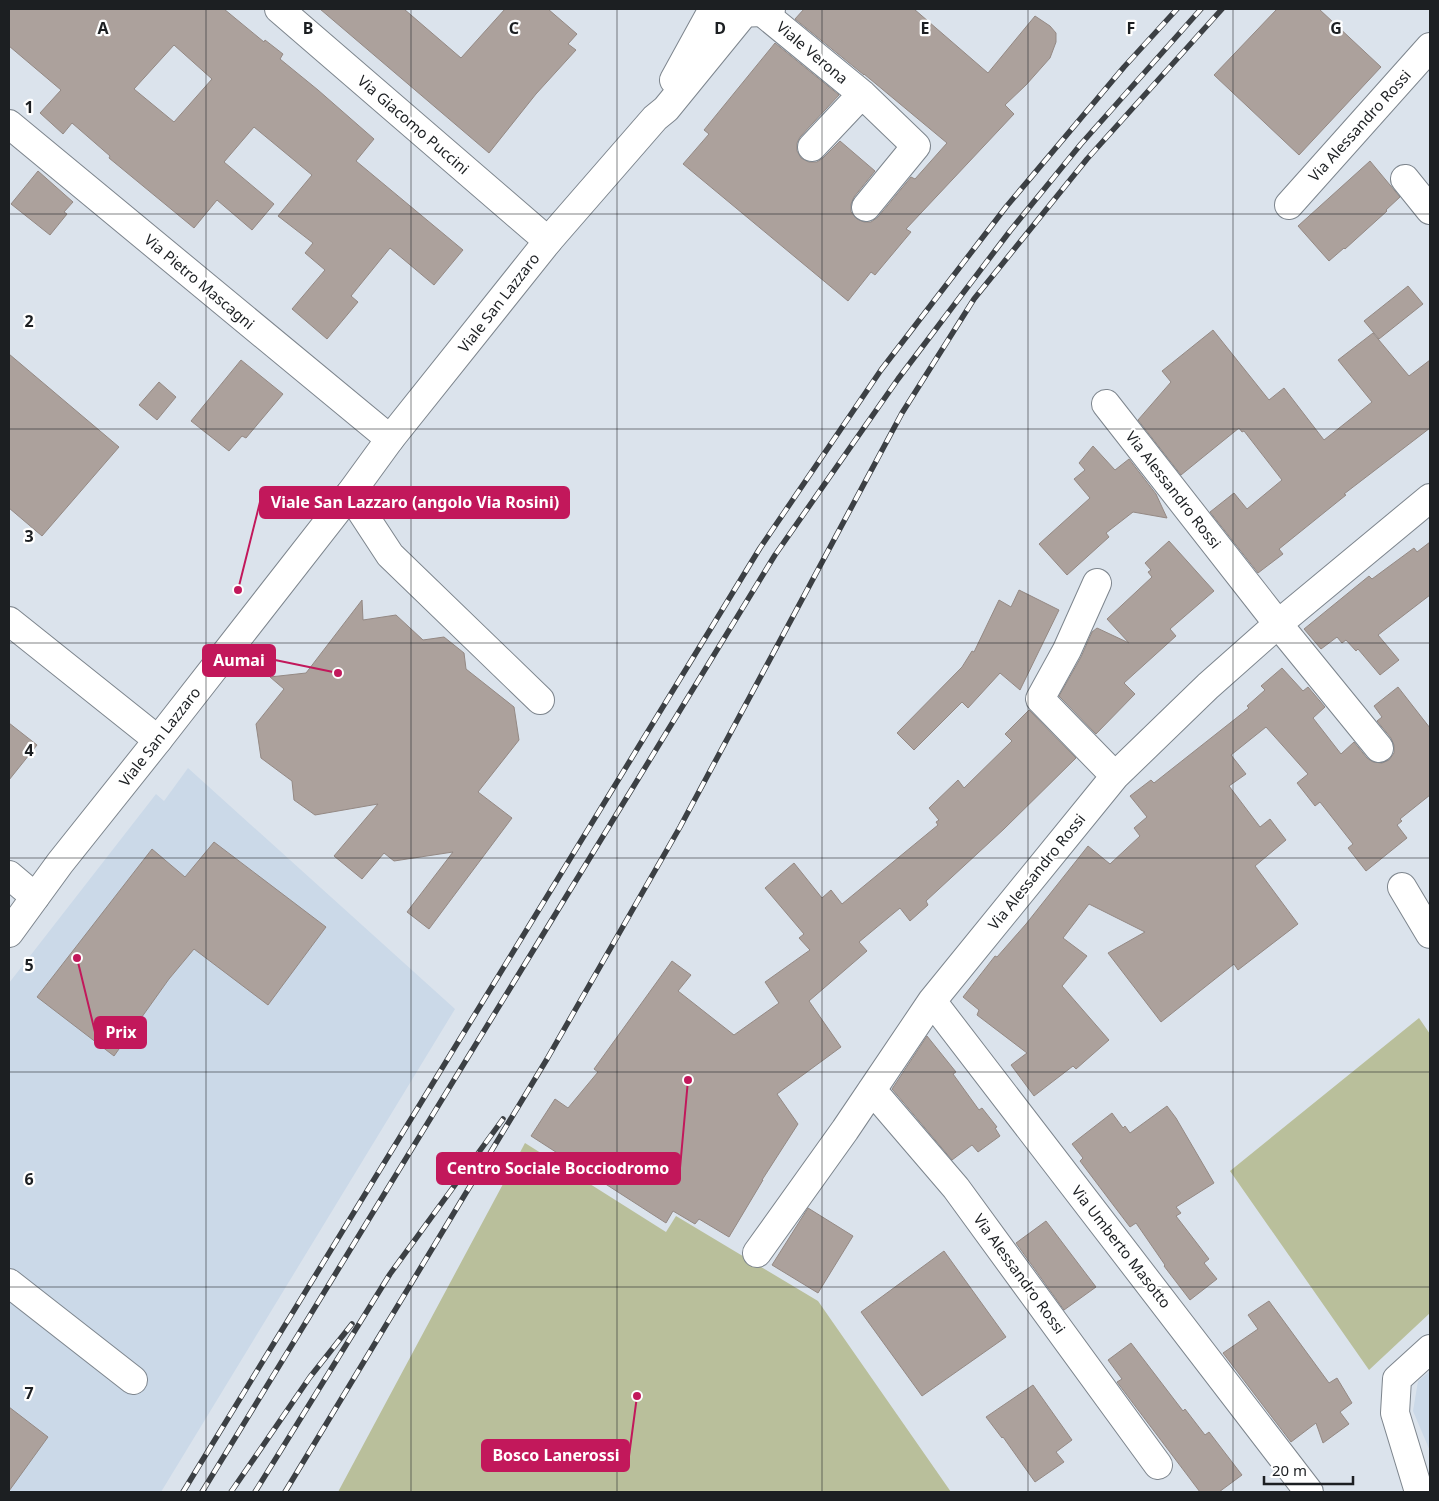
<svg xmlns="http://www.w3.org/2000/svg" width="1439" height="1501" viewBox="0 0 1439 1501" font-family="'Noto Sans',sans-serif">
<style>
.built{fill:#cbd9e8}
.green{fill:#b9bf9b}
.building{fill:#aca19c;stroke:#948984;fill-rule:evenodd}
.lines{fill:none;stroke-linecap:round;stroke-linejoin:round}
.street-casing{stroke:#7d858d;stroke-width:30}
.secondary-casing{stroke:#7d858d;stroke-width:30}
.street{stroke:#fff;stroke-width:28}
.secondary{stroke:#fff;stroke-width:28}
.rail-casing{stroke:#3c4044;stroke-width:5.5}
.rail{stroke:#fff;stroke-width:4;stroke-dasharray:11;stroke-linecap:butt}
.grid{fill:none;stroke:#1c1f22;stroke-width:1;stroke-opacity:0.55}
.labels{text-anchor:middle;stroke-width:4.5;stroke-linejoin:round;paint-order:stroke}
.street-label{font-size:15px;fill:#1c1f22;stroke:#fff}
.grid-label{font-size:16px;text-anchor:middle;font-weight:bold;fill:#1c1f22;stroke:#fff;stroke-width:4.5;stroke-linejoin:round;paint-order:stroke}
.leader{fill:none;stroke:#c2185b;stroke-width:2}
.callout-dot{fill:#c2185b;stroke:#fff;stroke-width:2}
.callout{fill:#c2185b;stroke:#c2185b;stroke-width:2}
.callout-label{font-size:16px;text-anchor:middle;font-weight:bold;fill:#fff}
</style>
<rect width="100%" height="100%" fill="#dbe3ec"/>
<!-- built -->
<path class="built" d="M 188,768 L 455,1009 L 161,1492 L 9,1492 L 9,983 L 156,794 L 164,801 Z
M 1430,1371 L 1430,1451 L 1413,1411 L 1418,1381 Z"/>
<!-- green -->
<path class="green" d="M 1419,1018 L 1430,1034 L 1430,1313 L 1369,1370 L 1230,1171 Z
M 525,1143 L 666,1232 L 676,1216 L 818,1301 L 951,1492 L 338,1492 Z"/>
<!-- building -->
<path class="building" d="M 9,9 L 224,9 L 264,42 L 265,40 L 283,54 L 280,59 L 318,90 L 374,139 L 356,161 L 463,250 L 434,285 L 390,248 L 351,296 L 358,302 L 327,339 L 292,309 L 325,270 L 305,253 L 313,243 L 278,216 L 312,175 L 254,127 L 224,162 L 274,204 L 252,230 L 217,200 L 194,228 L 109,158 L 110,156 L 72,123 L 63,134 L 40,113 L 61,90 L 9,46 ZM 174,45 L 212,79 L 174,122 L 134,89 Z
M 320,9 L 404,9 L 461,58 L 505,9 L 548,9 L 577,34 L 568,44 L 576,50 L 536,94 L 489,153 Z
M 804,9 L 914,9 L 988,73 L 1035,16 L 1050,26 L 1056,33 L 1056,42 L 1050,58 L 1026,85 L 1005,105 L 1014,114 L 906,229 L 911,232 L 875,275 L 871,272 L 848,301 L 683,164 L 709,134 L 704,130 L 775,43 L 839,95 L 800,137 L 797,143 L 797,151 L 801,158 L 809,162 L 817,162 L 823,158 L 840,141 L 875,171 L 854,197 L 851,204 L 851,212 L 857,219 L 864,222 L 871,222 L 878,217 L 911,177 L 915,179 L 947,143 L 864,74 L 864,75 L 795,19 Z
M 1277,9 L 1319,9 L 1381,67 L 1299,155 L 1214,75 Z
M 1370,161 L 1400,197 L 1386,210 L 1387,211 L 1345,249 L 1344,248 L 1329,261 L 1298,226 Z
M 38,171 L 73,202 L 64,212 L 67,214 L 50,235 L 11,204 Z
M 1408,286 L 1423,304 L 1379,339 L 1364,321 Z
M 1213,330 L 1269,400 L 1284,388 L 1324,440 L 1372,402 L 1338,360 L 1373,333 L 1409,376 L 1430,360 L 1430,428 L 1344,494 L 1346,495 L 1279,549 L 1283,554 L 1258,573 L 1210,512 L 1234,493 L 1247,509 L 1282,480 L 1244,431 L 1242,432 L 1239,428 L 1181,475 L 1138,420 L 1171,382 L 1162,371 Z
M 9,354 L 119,447 L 42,536 L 9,508 Z
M 241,360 L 283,394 L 246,438 L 242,436 L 229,451 L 191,421 Z
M 159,382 L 176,397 L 157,420 L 139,405 Z
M 1093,446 L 1115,470 L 1129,459 L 1156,494 L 1167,518 L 1133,512 L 1106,533 L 1109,537 L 1067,575 L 1039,544 L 1090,498 L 1074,479 L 1085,470 L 1079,463 Z
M 1169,541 L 1214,591 L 1170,629 L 1176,636 L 1124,683 L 1135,694 L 1096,734 L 1059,696 L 1081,657 L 1092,632 L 1097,628 L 1129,643 L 1107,619 L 1152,577 L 1148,572 L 1151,570 L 1145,563 Z
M 1430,542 L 1430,595 L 1378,635 L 1399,660 L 1380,675 L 1358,649 L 1356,651 L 1346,640 L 1342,643 L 1337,637 L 1321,649 L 1304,629 L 1369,576 L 1372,579 L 1414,548 L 1417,552 Z
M 1019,590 L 1059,610 L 1020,690 L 1000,673 L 968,708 L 962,702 L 914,750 L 897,733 L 962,667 L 972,651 L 974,652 L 999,600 L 1011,607 Z
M 362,600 L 363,620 L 396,615 L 423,640 L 444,637 L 464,653 L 466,669 L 514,707 L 519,740 L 478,792 L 512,818 L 429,929 L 407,912 L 453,852 L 394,861 L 384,853 L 362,879 L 334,856 L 378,804 L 315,815 L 294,800 L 292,781 L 261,758 L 256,724 L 284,689 L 270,677 L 306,673 Z
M 1282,668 L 1303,691 L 1308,687 L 1325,707 L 1313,718 L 1341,754 L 1354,742 L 1367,758 L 1373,762 L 1382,763 L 1389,760 L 1394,753 L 1394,745 L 1391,738 L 1377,721 L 1382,717 L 1374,706 L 1398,687 L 1430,728 L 1430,795 L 1400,819 L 1402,821 L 1397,825 L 1407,838 L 1366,871 L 1348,848 L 1353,844 L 1320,802 L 1315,806 L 1297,783 L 1308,774 L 1266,727 L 1231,755 L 1246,774 L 1229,786 L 1260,827 L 1270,819 L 1286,840 L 1255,866 L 1298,924 L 1238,970 L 1234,964 L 1161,1022 L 1108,953 L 1145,932 L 1089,904 L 1063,938 L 1087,956 L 1062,986 L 1109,1040 L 1076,1069 L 1073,1066 L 1034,1096 L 1011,1065 L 1027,1053 L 977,1015 L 979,1010 L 963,997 L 995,956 L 997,957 L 1026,924 L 1088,846 L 1110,864 L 1140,836 L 1134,828 L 1147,817 L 1130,796 L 1151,780 L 1154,783 L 1249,708 L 1247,706 L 1265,690 L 1261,686 Z
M 1029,710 L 1076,758 L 1004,829 L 926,901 L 928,905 L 910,921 L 900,908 L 859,942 L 867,951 L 809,1001 L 841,1047 L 777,1094 L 798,1124 L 762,1180 L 763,1180 L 729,1237 L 699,1219 L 695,1224 L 673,1211 L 666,1223 L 531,1136 L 555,1099 L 568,1108 L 598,1072 L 594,1069 L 672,961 L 691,975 L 678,991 L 734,1035 L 779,1003 L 765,982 L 810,950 L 799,938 L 804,934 L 765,888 L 794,863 L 822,898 L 831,890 L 842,904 L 938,825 L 936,822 L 939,820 L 929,808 L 958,780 L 964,788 L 1012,741 L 1005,734 Z
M 9,723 L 37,745 L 9,780 Z
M 214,842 L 326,927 L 268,1005 L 194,949 L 169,979 L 114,1056 L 37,997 L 152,849 L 185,877 Z
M 927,1036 L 956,1072 L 953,1074 L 979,1110 L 982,1108 L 997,1127 L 995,1128 L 1000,1136 L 978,1152 L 972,1145 L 952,1160 L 892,1089 Z
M 1167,1106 L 1176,1118 L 1214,1183 L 1176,1207 L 1181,1213 L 1176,1216 L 1209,1259 L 1204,1263 L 1217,1279 L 1190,1300 L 1164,1266 L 1165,1265 L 1136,1223 L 1130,1227 L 1114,1206 L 1080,1161 L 1083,1158 L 1072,1144 L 1112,1113 L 1123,1128 L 1125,1126 L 1130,1133 Z
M 808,1208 L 853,1236 L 818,1293 L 772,1265 Z
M 1046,1221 L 1096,1287 L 1064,1310 L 1016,1243 Z
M 944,1251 L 1006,1337 L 922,1396 L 861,1312 Z
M 1269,1301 L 1329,1383 L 1337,1378 L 1352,1403 L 1340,1412 L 1349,1424 L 1323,1443 L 1316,1423 L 1291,1442 L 1223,1353 L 1258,1329 L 1248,1315 Z
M 1131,1343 L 1183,1411 L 1185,1409 L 1205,1435 L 1209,1432 L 1242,1475 L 1219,1492 L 1200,1492 L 1117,1382 L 1122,1379 L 1108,1360 Z
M 1033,1385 L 1072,1440 L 1056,1452 L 1064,1462 L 1035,1482 L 1003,1437 L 1002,1438 L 986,1417 Z
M 9,1407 L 48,1437 L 9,1491 Z"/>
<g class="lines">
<defs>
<path id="street" d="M 279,9 L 548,241
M 762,12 L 862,94 L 916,146 L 866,207
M 9,124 L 390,439
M 812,147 L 862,94
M 1405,179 L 1430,210
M 1289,205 L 1430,47
M 1106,404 L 1278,624 L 1379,748
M 350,494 L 390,555 L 540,700
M 1097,583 L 1067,650 L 1040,699 L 1115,776
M 9,621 L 158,740
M 9,875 L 35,897
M 1402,887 L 1430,934
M 932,1001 L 1309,1492
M 872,1090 L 956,1188 L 1158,1465
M 757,1253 L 845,1130 L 932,1001 L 1115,776 L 1208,686 L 1278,624 L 1430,498
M 9,1283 L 133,1380
M 1419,1492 L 1395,1413 L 1397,1379 L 1430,1349"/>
<path id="secondary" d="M 732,9 C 745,14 759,13 771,9
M 674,80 L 713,9
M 9,933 L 60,863 L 158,740 L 350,494 L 390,439 L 548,241 L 655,118 L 666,109 L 745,12"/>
</defs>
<!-- street casing -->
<use href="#street" class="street-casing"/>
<!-- secondary casing -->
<use href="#secondary" class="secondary-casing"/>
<!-- street -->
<use href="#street" class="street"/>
<!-- secondary -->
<use href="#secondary" class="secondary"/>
<defs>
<path id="rail" d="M 183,1492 L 760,548 L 881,370 L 1006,207 L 1124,67 L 1177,9
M 202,1492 L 775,555 L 898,379 L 1010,231 L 1081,144 L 1201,9
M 231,1492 L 310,1377 L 352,1324
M 255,1492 L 390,1274 L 503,1119
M 285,1492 L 547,1059 L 680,827 L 902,413 L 974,299 L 1087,159 L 1222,9"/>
</defs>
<!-- rail casing -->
<use href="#rail" class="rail-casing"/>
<!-- rail -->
<use href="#rail" class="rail"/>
</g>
<!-- grid -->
<path class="grid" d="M 206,9 L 206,1492M 411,9 L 411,1492M 617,9 L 617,1492M 822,9 L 822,1492M 1028,9 L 1028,1492M 1233,9 L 1233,1492M 9,214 L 1430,214M 9,429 L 1430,429M 9,643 L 1430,643M 9,858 L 1430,858M 9,1072 L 1430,1072M 9,1287 L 1430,1287"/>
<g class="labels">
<!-- street labels -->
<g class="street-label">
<text transform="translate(812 53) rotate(40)" y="5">Viale Verona</text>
<text transform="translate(413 125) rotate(41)" y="5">Via Giacomo Puccini</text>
<text transform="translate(1360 126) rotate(-48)" y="5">Via Alessandro Rossi</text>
<text transform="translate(199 282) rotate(40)" y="5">Via Pietro Mascagni</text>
<text transform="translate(499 303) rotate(-52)" y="5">Viale San Lazzaro</text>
<text transform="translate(1173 490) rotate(52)" y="5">Via Alessandro Rossi</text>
<text transform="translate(160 737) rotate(-52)" y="5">Viale San Lazzaro</text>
<text transform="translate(1037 872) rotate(-51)" y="5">Via Alessandro Rossi</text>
<text transform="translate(1121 1247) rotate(52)" y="5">Via Umberto Masotto</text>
<text transform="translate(1019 1274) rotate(54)" y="5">Via Alessandro Rossi</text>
</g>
</g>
<g class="grid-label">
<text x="103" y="34">A</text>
<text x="308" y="34">B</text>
<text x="514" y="34">C</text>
<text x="720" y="34">D</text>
<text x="925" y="34">E</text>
<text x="1131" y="34">F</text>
<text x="1336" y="34">G</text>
<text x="29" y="113">1</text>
<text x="29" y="327">2</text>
<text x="29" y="542">3</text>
<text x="29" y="756">4</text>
<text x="29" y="971">5</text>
<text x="29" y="1185">6</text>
<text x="29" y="1399">7</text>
</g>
<!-- callouts -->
<path class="leader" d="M238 590L260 502M338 673L275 660M77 958L95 1032M688 1080L680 1168M637 1396L629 1456"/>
<g class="callout-dot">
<circle cx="238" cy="590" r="5"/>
<circle cx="338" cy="673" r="5"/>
<circle cx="77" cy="958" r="5"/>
<circle cx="688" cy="1080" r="5"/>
<circle cx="637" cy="1396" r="5"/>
</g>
<g class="callout">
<rect x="260" y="487" width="309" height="31" rx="5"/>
<rect x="203" y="645" width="72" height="31" rx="5"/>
<rect x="95" y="1017" width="51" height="31" rx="5"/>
<rect x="437" y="1153" width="243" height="31" rx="5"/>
<rect x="482" y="1440" width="147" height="31" rx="5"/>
</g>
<g class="callout-label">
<text x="415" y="508">Viale San Lazzaro (angolo Via Rosini)</text>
<text x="239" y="666">Aumai</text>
<text x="121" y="1038">Prix</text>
<text x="558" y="1174">Centro Sociale Bocciodromo</text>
<text x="556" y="1461">Bosco Lanerossi</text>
</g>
<!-- border -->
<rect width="1439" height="1501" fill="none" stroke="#1c1f22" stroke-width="20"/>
<!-- scale -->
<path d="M1264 1476v8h89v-8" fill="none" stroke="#1c1f22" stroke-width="2.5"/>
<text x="1272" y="1476" font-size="15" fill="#1c1f22" stroke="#ffffff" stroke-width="4" paint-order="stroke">20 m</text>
</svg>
